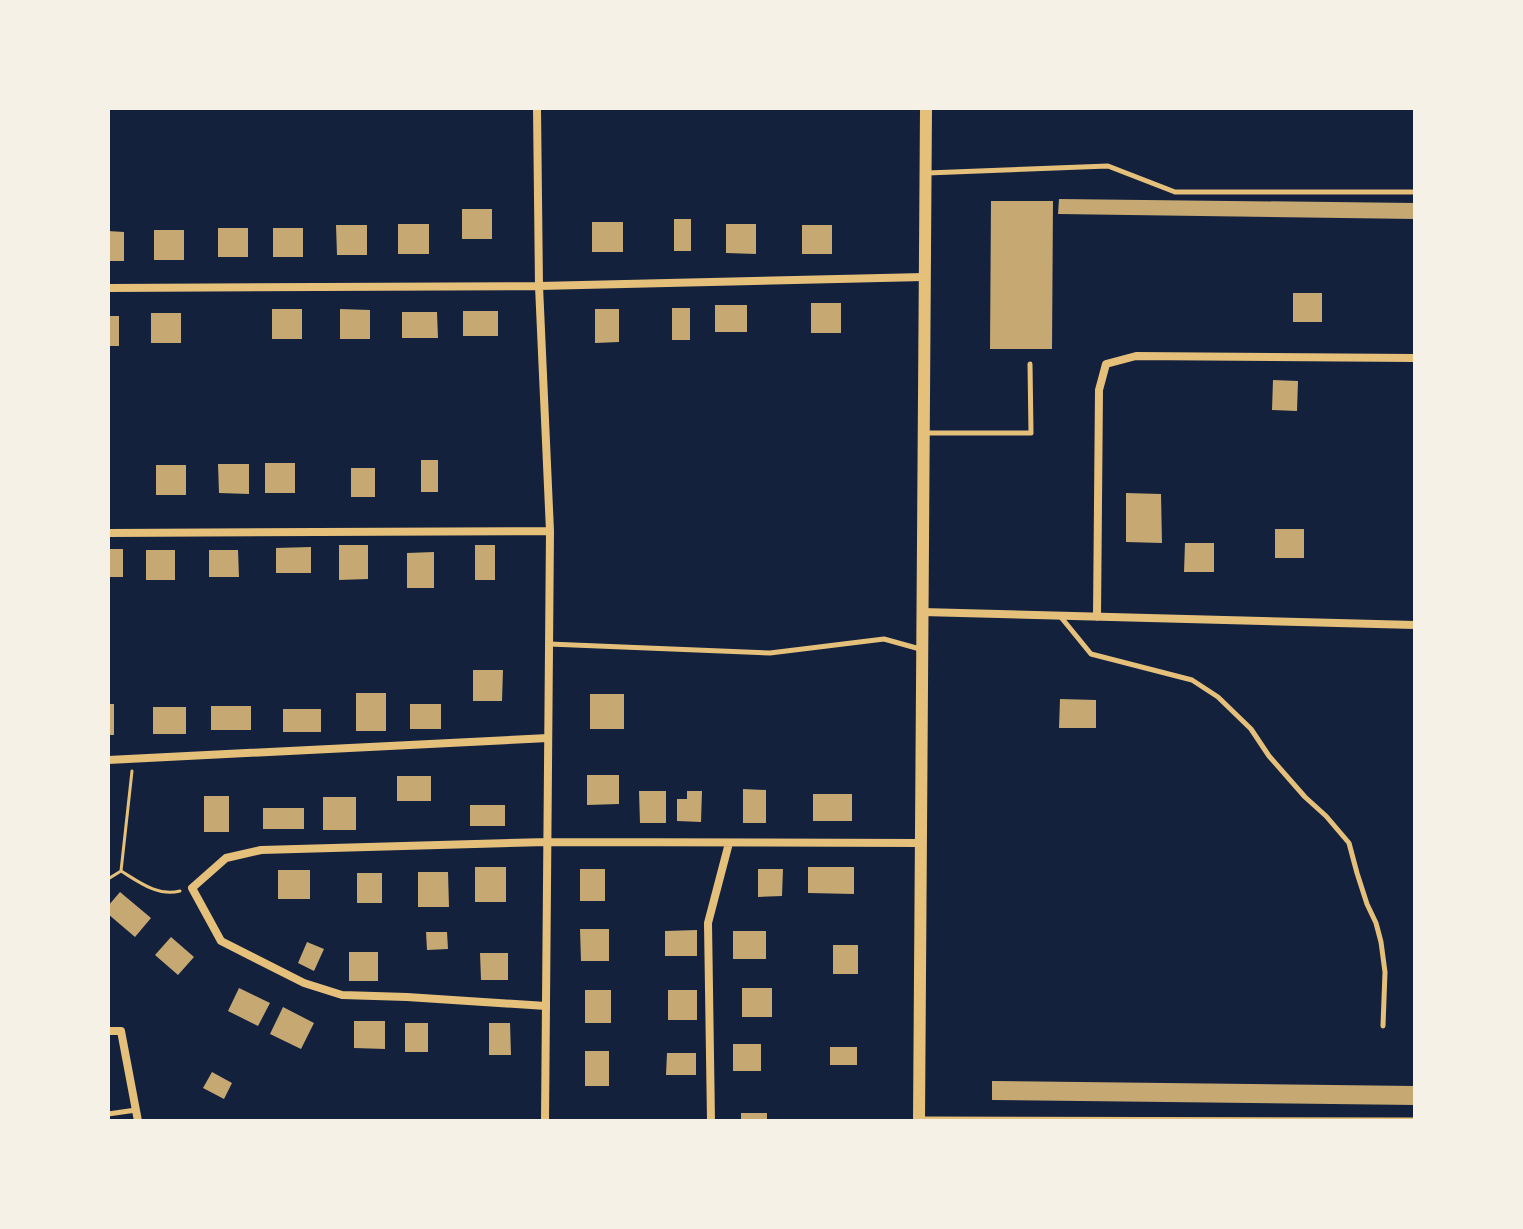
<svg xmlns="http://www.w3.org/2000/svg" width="1523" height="1229" viewBox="0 0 1523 1229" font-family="Overpass,sans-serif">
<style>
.building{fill:#c6a872}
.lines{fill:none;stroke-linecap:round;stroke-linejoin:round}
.path{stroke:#e5c07b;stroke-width:3}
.service{stroke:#e5c07b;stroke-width:5}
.minor{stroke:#e5c07b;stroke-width:8}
.tertiary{stroke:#e5c07b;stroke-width:12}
</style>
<rect width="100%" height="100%" fill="#14213d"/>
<!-- building -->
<path class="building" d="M 1059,199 L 1415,203 L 1415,219 L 1058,214 Z
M 991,201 L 1053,201 L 1052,349 L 990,349 Z
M 462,209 L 492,209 L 492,239 L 462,239 Z
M 674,219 L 691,219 L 691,251 L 674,251 Z
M 592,222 L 623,222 L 623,252 L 592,252 Z
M 398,224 L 429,224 L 429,254 L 398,254 Z
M 726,224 L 756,224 L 756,254 L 726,253 Z
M 336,225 L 367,225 L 367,255 L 337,255 Z
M 802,225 L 832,225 L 832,254 L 802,254 Z
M 218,228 L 248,228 L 248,257 L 218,257 Z
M 273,228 L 303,228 L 303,257 L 273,257 Z
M 154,230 L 184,230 L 184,260 L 154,260 Z
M 108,231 L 124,232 L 124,261 L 108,261 Z
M 1293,293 L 1322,293 L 1322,322 L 1293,322 Z
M 811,303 L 841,303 L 841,333 L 811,333 Z
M 715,305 L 747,305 L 747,332 L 715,332 Z
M 672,308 L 690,308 L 690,340 L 672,340 Z
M 272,309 L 302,309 L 302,339 L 272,339 Z
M 340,309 L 370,310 L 370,339 L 340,339 Z
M 595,309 L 619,309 L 619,342 L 595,343 Z
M 463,311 L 498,311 L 498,336 L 463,336 Z
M 402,312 L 437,312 L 438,338 L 402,338 Z
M 151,313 L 181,313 L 181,343 L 151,343 Z
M 108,316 L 119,316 L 119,346 L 108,346 Z
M 1273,380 L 1298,381 L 1297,411 L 1272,410 Z
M 421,460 L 438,460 L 438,492 L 421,492 Z
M 265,463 L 295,463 L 295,493 L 265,493 Z
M 218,464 L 249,464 L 249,494 L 219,493 Z
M 156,465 L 186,465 L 186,495 L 156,495 Z
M 351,468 L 375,468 L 375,497 L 351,497 Z
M 1126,493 L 1161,494 L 1162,543 L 1126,542 Z
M 1275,529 L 1304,529 L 1304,558 L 1275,558 Z
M 1185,543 L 1214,543 L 1214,572 L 1184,572 Z
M 339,545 L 368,545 L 368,579 L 339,580 Z
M 475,545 L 495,545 L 495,580 L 475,580 Z
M 311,547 L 311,573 L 276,573 L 276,548 Z
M 108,549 L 123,549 L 123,577 L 108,577 Z
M 146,550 L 175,550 L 175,580 L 146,580 Z
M 209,550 L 238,550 L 239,577 L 209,577 Z
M 434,552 L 434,588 L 407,588 L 407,553 Z
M 473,670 L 503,670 L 502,701 L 473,701 Z
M 356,693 L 386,693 L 386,731 L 356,731 Z
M 590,694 L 624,694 L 624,729 L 590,729 Z
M 1060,699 L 1096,700 L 1096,728 L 1059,728 Z
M 108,704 L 114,704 L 114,735 L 108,735 Z
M 410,704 L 441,704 L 441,729 L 410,729 Z
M 211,706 L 251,706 L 251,730 L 211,730 Z
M 153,707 L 186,707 L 186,734 L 153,734 Z
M 283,709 L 321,709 L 321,732 L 283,732 Z
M 587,775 L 619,775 L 619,804 L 587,805 Z
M 397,776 L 431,776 L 431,801 L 397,801 Z
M 743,789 L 766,790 L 766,823 L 743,823 Z
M 639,791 L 666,791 L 666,823 L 640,823 Z
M 687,791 L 702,791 L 701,822 L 677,821 L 677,799 L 687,799 Z
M 813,794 L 852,794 L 852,821 L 813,821 Z
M 204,796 L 229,796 L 229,832 L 204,832 Z
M 323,797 L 356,797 L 356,830 L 323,830 Z
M 470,805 L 505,805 L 505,826 L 470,826 Z
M 263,808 L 304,808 L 304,829 L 263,829 Z
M 475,867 L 506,867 L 506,902 L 475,902 Z
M 808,867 L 854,867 L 854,894 L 808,893 Z
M 580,869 L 605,869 L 605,901 L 580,901 Z
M 758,869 L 783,869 L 782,896 L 758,897 Z
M 278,870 L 310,870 L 310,899 L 278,899 Z
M 418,872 L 448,872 L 449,907 L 418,907 Z
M 357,873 L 382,873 L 382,903 L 357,903 Z
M 120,892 L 151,918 L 135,937 L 108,914 L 108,906 Z
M 580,929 L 609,929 L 609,961 L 581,961 Z
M 697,930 L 697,956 L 665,956 L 665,931 Z
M 733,931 L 766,931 L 766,959 L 733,959 Z
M 426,932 L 447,932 L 448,949 L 427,950 Z
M 171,937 L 194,957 L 178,975 L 155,955 Z
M 307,942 L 324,949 L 314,971 L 298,963 Z
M 833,945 L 858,945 L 858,974 L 833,974 Z
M 349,952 L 378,952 L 378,981 L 349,981 Z
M 480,953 L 508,953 L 508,980 L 481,980 Z
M 239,988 L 270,1003 L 258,1026 L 228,1011 Z
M 742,988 L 772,988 L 772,1017 L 742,1017 Z
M 585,990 L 611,990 L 611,1023 L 585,1023 Z
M 668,990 L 697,990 L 697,1020 L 668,1020 Z
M 283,1007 L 314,1023 L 301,1049 L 270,1034 Z
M 354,1021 L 385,1021 L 385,1049 L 354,1048 Z
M 405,1023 L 428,1023 L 428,1052 L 405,1052 Z
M 489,1023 L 510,1023 L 511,1055 L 489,1055 Z
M 733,1044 L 761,1044 L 761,1071 L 733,1071 Z
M 830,1047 L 857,1047 L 857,1065 L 830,1065 Z
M 585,1051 L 609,1051 L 609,1086 L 585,1086 Z
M 667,1053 L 696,1053 L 696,1075 L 666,1075 Z
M 212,1072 L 232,1083 L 224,1099 L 203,1088 Z
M 992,1081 L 1415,1086 L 1415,1105 L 992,1100 Z
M 741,1113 L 767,1113 L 767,1121 L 741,1121 Z"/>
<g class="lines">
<!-- path -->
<path class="path" d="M 121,871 L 132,771
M 108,879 L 121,871 C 139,882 158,897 180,891"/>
<!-- service -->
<path class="service" d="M 927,173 L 1108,166 L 1175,192 L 1415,192
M 924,433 L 1031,433 L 1030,364
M 1060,616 L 1091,654 L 1192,680 L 1218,697 L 1251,729 L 1269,756 L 1305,797 L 1326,816 L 1349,843 L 1357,873 L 1367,904 L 1376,923 L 1381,942 L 1385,972 L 1383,1026
M 549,644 L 770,653 L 884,639 L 920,649
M 108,1114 L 136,1110
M 920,1119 L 1415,1120"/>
<!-- minor -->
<path class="minor" d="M 537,108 L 539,286 L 550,531 L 545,1121
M 108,288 L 539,286 L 924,277
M 108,533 L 550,531
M 922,612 L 1415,625
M 1097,617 L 1099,390 L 1106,364 L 1136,356 L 1415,358
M 108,760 L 548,738
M 546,1006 L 407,997 L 342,995 L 304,983 L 221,941 L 192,888 L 226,858 L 261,850 L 547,842 L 921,843
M 108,1031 L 121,1031 L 138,1121
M 711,1121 L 708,923 L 729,843"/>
<!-- tertiary -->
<path class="tertiary" d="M 919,1121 L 926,108"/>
</g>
<!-- border -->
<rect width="1523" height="1229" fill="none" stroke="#f6f1e7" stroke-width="220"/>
</svg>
